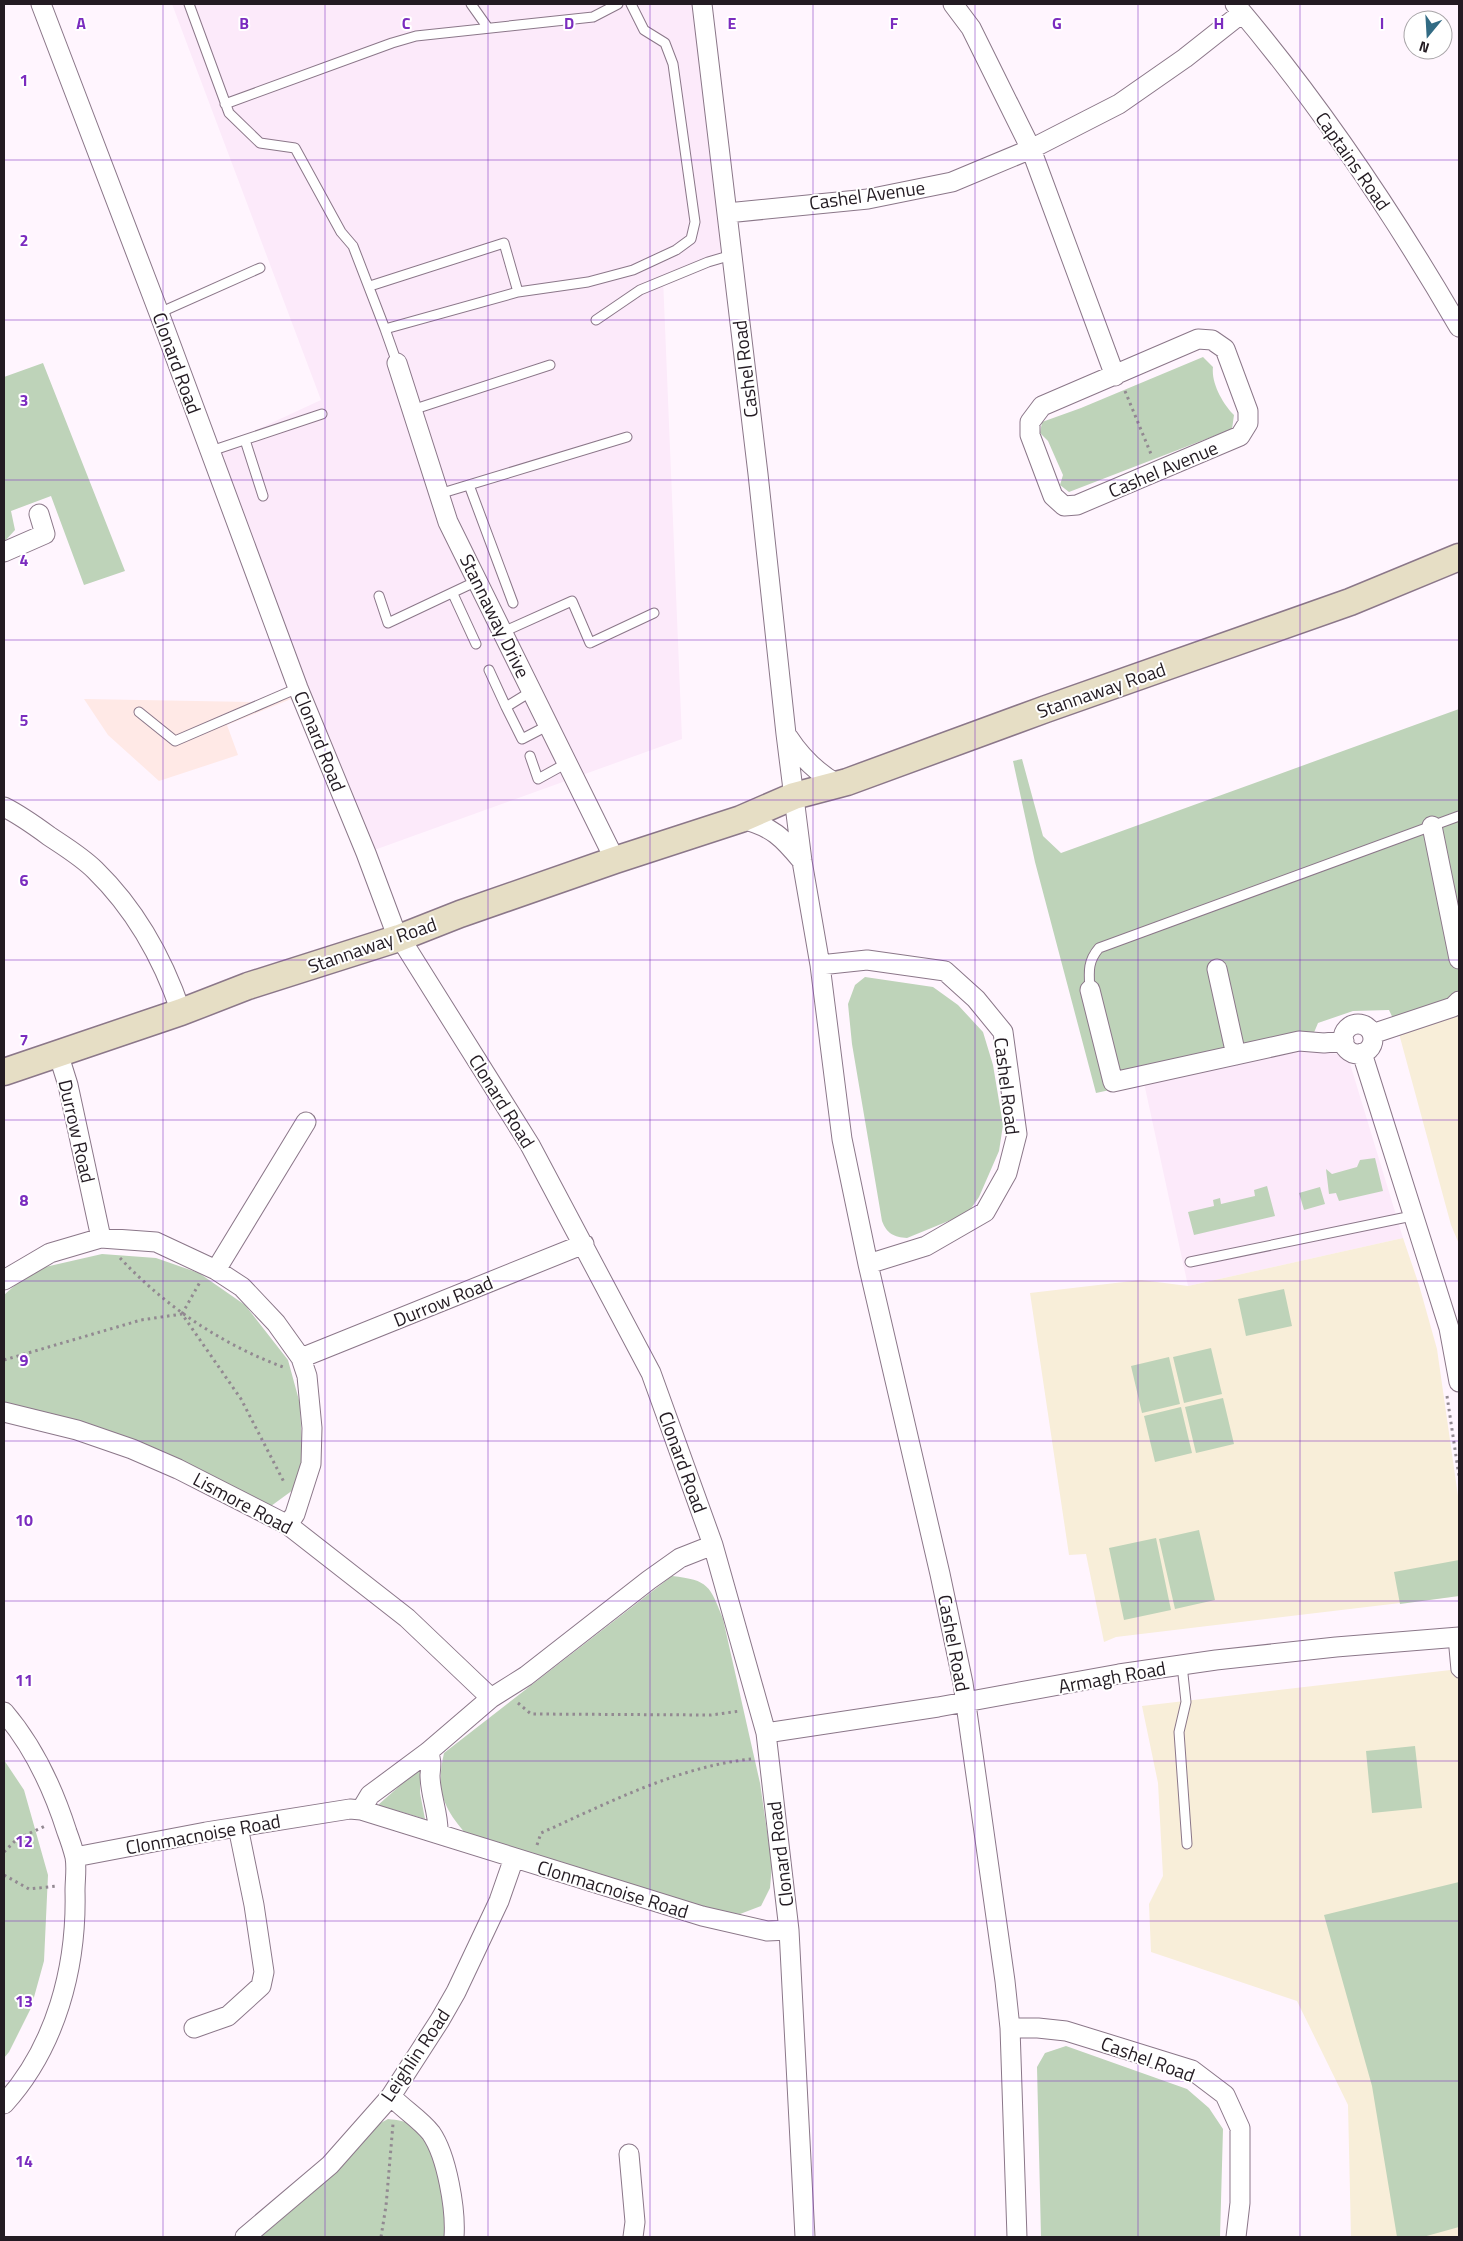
<svg xmlns="http://www.w3.org/2000/svg" width="1463" height="2241" viewBox="0 0 1463 2241" font-family="'Titillium Web',sans-serif">
<style>
.commercial{fill:#ffe9e6}
.built{fill:#fceafa}
.education{fill:#f8eed9}
.green{fill:#bed3b9}
.lines{fill:none;stroke-linecap:round;stroke-linejoin:round}
.lane-casing{stroke:#8b7789;stroke-width:11}
.street-casing{stroke:#8b7789;stroke-width:21}
.secondary-casing{stroke:#8b7789;stroke-width:29}
.path{stroke:#928991;stroke-width:3;stroke-dasharray:2.5 4;stroke-linecap:butt}
.lane{stroke:#fff;stroke-width:9}
.street{stroke:#fff;stroke-width:19}
.secondary{stroke:#e6dec5;stroke-width:26}
.grid{fill:none;stroke:#7b2cbf;stroke-width:1;stroke-opacity:0.55}
.labels{text-anchor:middle;stroke-width:4;stroke-linejoin:round;paint-order:stroke}
.street-label{font-size:19px;fill:#231b22;stroke:#fff}
.grid-label{font-size:16px;text-anchor:middle;font-weight:bold;fill:#7b2cbf;stroke:#fff;stroke-width:4;stroke-linejoin:round;paint-order:stroke}
</style>
<rect width="100%" height="100%" fill="#fff5fe"/>
<!-- commercial -->
<path class="commercial" d="M 298,688 L 301,695 L 227,725 L 238,755 L 159,781 L 108,735 L 84,699 L 252,702 Z"/>
<!-- built -->
<path class="built" d="M 172,4 L 703,4 L 732,255 L 663,278 L 682,739 L 366,853 L 211,451 L 321,400 Z
M 1308,1047 L 1348,1057 L 1403,1238 L 1188,1286 L 1144,1083 Z"/>
<!-- education -->
<path class="education" d="M 1459,1016 L 1459,1244 L 1451,1225 L 1398,1030 Z
M 1403,1238 L 1419,1285 L 1437,1349 L 1459,1503 L 1459,1596 L 1116,1637 L 1104,1642 L 1086,1554 L 1069,1555 L 1030,1293 L 1141,1280 L 1188,1286 Z
M 1459,1669 L 1459,2237 L 1351,2237 L 1348,2105 L 1297,2001 L 1151,1952 L 1149,1904 L 1163,1876 L 1158,1783 L 1142,1706 Z"/>
<!-- green -->
<path class="green" d="M 1203,357 L 1213,367 C 1211,383 1223,404 1234,415 L 1232,429 L 1069,492 L 1060,485 L 1063,475 L 1048,441 L 1040,433 L 1042,422 L 1081,408 Z
M 43,363 L 125,571 L 84,585 L 51,496 L 11,511 L 15,530 L 4,542 L 4,377 Z
M 1459,709 L 1459,1016 L 1398,1029 L 1389,1010 L 1353,1011 L 1318,1023 L 1308,1047 L 1096,1093 L 1035,862 L 1013,761 L 1022,759 L 1043,836 L 1061,853 Z
M 865,977 L 933,987 L 958,1005 L 983,1032 L 993,1065 L 1003,1125 L 999,1151 L 979,1197 L 968,1213 L 907,1238 C 894,1237 887,1234 882,1221 L 852,1044 L 848,1004 L 855,985 Z
M 1375,1158 L 1383,1191 L 1339,1201 L 1336,1193 L 1329,1194 L 1326,1169 L 1332,1174 L 1357,1167 L 1360,1160 Z
M 1267,1186 L 1275,1216 L 1194,1235 L 1188,1212 L 1214,1206 L 1213,1200 L 1220,1198 L 1221,1204 L 1255,1196 L 1254,1190 Z
M 1320,1187 L 1325,1204 L 1304,1210 L 1299,1193 Z
M 102,1254 L 156,1258 L 199,1273 L 245,1305 L 288,1360 L 300,1404 L 303,1469 L 293,1490 L 271,1506 L 171,1456 L 74,1419 L 4,1404 L 4,1295 L 32,1270 Z
M 1284,1289 L 1292,1326 L 1246,1336 L 1238,1299 Z
M 1211,1348 L 1222,1394 L 1184,1403 L 1173,1357 Z
M 1169,1357 L 1180,1404 L 1142,1413 L 1131,1366 Z
M 1223,1398 L 1234,1444 L 1196,1453 L 1185,1407 Z
M 1181,1407 L 1192,1453 L 1155,1462 L 1144,1416 Z
M 1199,1530 L 1215,1600 L 1175,1609 L 1159,1539 Z
M 1156,1538 L 1171,1610 L 1124,1620 L 1109,1548 Z
M 1459,1560 L 1459,1596 L 1400,1604 L 1394,1572 Z
M 672,1576 C 709,1580 710,1586 723,1619 L 760,1783 L 772,1865 L 770,1888 L 761,1906 L 740,1914 L 718,1912 L 467,1835 C 442,1807 436,1789 444,1753 Z
M 1415,1746 L 1422,1808 L 1372,1813 L 1366,1751 Z
M 4,1760 L 24,1790 L 48,1875 L 44,1961 L 31,2008 L 9,2052 L 4,2058 Z
M 420,1768 L 420,1793 L 425,1819 L 378,1805 Z
M 1459,1882 L 1459,2227 L 1423,2237 L 1397,2237 L 1372,2086 L 1324,1915 Z
M 1066,2046 L 1187,2089 L 1209,2108 L 1223,2129 L 1220,2237 L 1041,2237 L 1037,2067 L 1045,2053 Z
M 388,2119 C 397,2120 406,2121 414,2126 C 435,2140 445,2190 449,2214 C 450,2221 447,2230 446,2237 L 261,2237 L 327,2180 L 375,2126 Z"/>
<g class="lines">
<defs>
<path id="lane" d="M 189,4 L 229,113 L 260,143 L 295,148 L 341,232 L 353,246 L 385,329 L 518,292 L 504,243 L 370,286
M 471,4 L 488,28
M 225,104 L 392,43 L 416,36 L 593,17 L 618,4
M 518,292 L 588,282 L 633,270 L 676,250 L 691,239 L 695,222 L 673,64 L 665,43 L 644,30 L 631,4
M 159,313 L 260,268
M 596,320 L 640,290 L 708,262 L 732,255
M 385,329 L 397,363
M 412,410 L 550,365
M 245,440 L 263,496
M 211,451 L 322,414
M 469,485 L 513,603
M 439,494 L 627,437
M 453,594 L 476,644
M 379,596 L 388,623 L 477,581
M 503,632 L 572,601 L 590,643 L 654,613
M 489,670 L 506,707
M 532,691 L 506,707 L 522,739 L 549,725
M 139,712 L 175,741 L 298,688
M 530,756 L 538,779 L 567,763
M 1090,990 C 1089,973 1087,962 1099,948 L 1459,816
M 1190,1262 L 1412,1216
M 1453,1637 L 1456,1670 L 1459,1673
M 1182,1665 L 1186,1702 L 1179,1732 L 1187,1844"/>
<path id="street" d="M 41,4 L 159,313 L 298,688 L 366,853 L 394,928 L 530,1145 L 651,1373 L 713,1545 L 766,1733 L 789,1930 L 805,2237
M 702,4 L 758,474 L 786,734 L 802,861 L 820,965 L 842,1139 L 868,1264 L 940,1574 L 963,1683 L 1005,1981 L 1010,2028 L 1017,2237
M 953,4 L 971,28 L 1031,149 L 1115,376
M 1235,4 C 1318,102 1394,215 1459,327
M 727,213 L 868,199 L 952,182 L 1031,149 L 1119,104 L 1185,58 L 1242,13
M 1198,339 L 1212,340 L 1225,349 L 1248,411 L 1248,423 L 1240,436 L 1077,505 L 1064,506 L 1053,496 L 1030,435 L 1030,422 L 1042,406 Z
M 397,363 L 448,522 L 615,860
M 4,552 L 45,534 L 39,514
M 788,737 C 801,757 816,772 837,784
M 4,807 C 20,815 34,825 49,836 C 64,846 82,857 95,870 C 135,909 163,959 181,1012
M 741,819 C 772,826 783,838 802,861
M 1432,826 L 1459,959
M 820,965 L 867,960 L 945,971 L 976,999 L 1003,1032 L 1017,1134 L 1007,1173 L 985,1212 L 926,1246 L 868,1264
M 1217,969 L 1236,1055
M 1090,990 L 1113,1082 L 1299,1041 L 1324,1043 L 1344,1041
M1343 1039a15 15 0 1 1 30 0a15 15 0 1 1-30 0Z
M 1372,1034 L 1453,1007 L 1459,1001
M 58,1053 L 68,1085 L 101,1238
M 1362,1053 L 1449,1328 L 1459,1382
M 216,1270 L 306,1122
M 4,1280 L 50,1253 L 101,1238 L 156,1242 L 216,1270 L 242,1287 L 276,1323 L 301,1358 L 307,1376 L 312,1428 L 311,1464 L 295,1514 L 288,1525
M 301,1358 L 584,1244
M 4,1412 L 77,1430 L 132,1449 L 178,1469 L 288,1525 L 407,1618 L 491,1698
M 4,1712 C 34,1747 53,1788 67,1832 C 70,1840 73,1849 75,1857 C 77,1868 75,1880 75,1891 C 77,1967 56,2047 4,2104
M 766,1733 L 938,1707 L 1119,1674 L 1216,1660 L 1336,1647 L 1459,1637
M 428,1752 C 432,1760 431,1766 430,1775 C 430,1795 439,1814 438,1833
M 361,1810 L 370,1795 L 428,1752 L 491,1698 L 526,1676 L 649,1580 L 680,1558 L 713,1545
M 75,1857 L 206,1832 L 350,1809 L 361,1810 L 702,1916 L 767,1931 L 789,1930
M 194,2028 L 228,2016 L 261,1986 L 264,1972 L 254,1905 L 238,1827
M 1010,2028 L 1038,2028 L 1066,2031 L 1192,2070 L 1225,2095 L 1240,2128 L 1240,2203 L 1236,2237
M 391,2096 C 403,2109 420,2119 431,2133 C 447,2156 456,2210 454,2237
M 629,2154 L 635,2222 L 633,2237
M 245,2237 L 330,2165 L 391,2096 L 440,2020 L 456,1992 L 499,1901 L 514,1858"/>
<path id="secondary" d="M 4,1072 L 181,1012 L 248,986 L 399,938 L 460,914 L 615,860 L 741,819 L 794,796 L 847,782 L 1046,709 L 1350,602 L 1459,557"/>
</defs>
<!-- lane casing -->
<use href="#lane" class="lane-casing"/>
<!-- street casing -->
<use href="#street" class="street-casing"/>
<!-- secondary casing -->
<use href="#secondary" class="secondary-casing"/>
<!-- path -->
<path class="path" d="M 1125,391 L 1151,454
M 120,1258 C 165,1306 221,1344 283,1367
M 182,1314 L 200,1282
M 4,1360 L 141,1320 L 182,1314 L 241,1399 L 285,1484
M 1447,1396 L 1459,1476
M 518,1703 L 531,1714 L 711,1715 L 740,1711
M 537,1845 L 541,1833 C 608,1803 677,1767 751,1759
M 4,1852 L 17,1839 L 45,1826
M 4,1875 L 29,1889 L 57,1886
M 381,2237 L 386,2206 L 393,2124"/>
<!-- lane -->
<use href="#lane" class="lane"/>
<!-- street -->
<use href="#street" class="street"/>
<!-- secondary -->
<use href="#secondary" class="secondary"/>
</g>
<!-- grid -->
<path class="grid" d="M 163,4 L 163,2237M 325,4 L 325,2237M 488,4 L 488,2237M 650,4 L 650,2237M 813,4 L 813,2237M 975,4 L 975,2237M 1138,4 L 1138,2237M 1300,4 L 1300,2237M 4,160 L 1459,160M 4,320 L 1459,320M 4,480 L 1459,480M 4,640 L 1459,640M 4,800 L 1459,800M 4,960 L 1459,960M 4,1120 L 1459,1120M 4,1281 L 1459,1281M 4,1441 L 1459,1441M 4,1601 L 1459,1601M 4,1761 L 1459,1761M 4,1921 L 1459,1921M 4,2081 L 1459,2081"/>
<g class="labels">
<!-- street labels -->
<g class="street-label">
<text transform="translate(1353 161) rotate(55)" y="7">Captains Road</text>
<text transform="translate(867 195) rotate(-8)" y="7">Cashel Avenue</text>
<text transform="translate(177 363) rotate(70)" y="7">Clonard Road</text>
<text transform="translate(745 369) rotate(-97)" y="7">Cashel Road</text>
<text transform="translate(1163 469) rotate(-23)" y="7">Cashel Avenue</text>
<text transform="translate(495 616) rotate(64)" y="7">Stannaway Drive</text>
<text transform="translate(1101 690) rotate(-19)" y="7">Stannaway Road</text>
<text transform="translate(320 741) rotate(68)" y="7">Clonard Road</text>
<text transform="translate(372 945) rotate(-19)" y="7">Stannaway Road</text>
<text transform="translate(1007 1086) rotate(83)" y="7">Cashel Road</text>
<text transform="translate(502 1101) rotate(58)" y="7">Clonard Road</text>
<text transform="translate(77 1131) rotate(77)" y="7">Durrow Road</text>
<text transform="translate(443 1301) rotate(-22)" y="7">Durrow Road</text>
<text transform="translate(683 1462) rotate(70)" y="7">Clonard Road</text>
<text transform="translate(243 1503) rotate(28)" y="7">Lismore Road</text>
<text transform="translate(954 1643) rotate(79)" y="7">Cashel Road</text>
<text transform="translate(1112 1677) rotate(-10)" y="7">Armagh Road</text>
<text transform="translate(203 1834) rotate(-10)" y="7">Clonmacnoise Road</text>
<text transform="translate(780 1854) rotate(-97)" y="7">Clonard Road</text>
<text transform="translate(613 1889) rotate(17)" y="7">Clonmacnoise Road</text>
<text transform="translate(415 2055) rotate(-56)" y="7">Leighlin Road</text>
<text transform="translate(1148 2059) rotate(20)" y="7">Cashel Road</text>
</g>
</g>
<g class="grid-label">
<text x="81" y="29">A</text>
<text x="244" y="29">B</text>
<text x="406" y="29">C</text>
<text x="569" y="29">D</text>
<text x="732" y="29">E</text>
<text x="894" y="29">F</text>
<text x="1057" y="29">G</text>
<text x="1219" y="29">H</text>
<text x="1382" y="29">I</text>
<text x="24" y="86">1</text>
<text x="24" y="246">2</text>
<text x="24" y="406">3</text>
<text x="24" y="566">4</text>
<text x="24" y="726">5</text>
<text x="24" y="886">6</text>
<text x="24" y="1046">7</text>
<text x="24" y="1206">8</text>
<text x="24" y="1366">9</text>
<text x="24" y="1526">10</text>
<text x="24" y="1686">11</text>
<text x="24" y="1847">12</text>
<text x="24" y="2007">13</text>
<text x="24" y="2167">14</text>
</g>
<!-- border -->
<rect width="1463" height="2241" fill="none" stroke="#231b22" stroke-width="10"/>
<!-- north arrow -->
<g transform="translate(1428 35) rotate(198)"><circle r="24" fill="#ffffff" stroke="#a7a4a7"/>
<path d="M0-4L9 19L0 12L-9 19Z" fill="#326b84"/>
<text y="-8" font-size="14" font-weight="bold" text-anchor="middle" fill="#231b22">N</text>
</g>
</svg>
